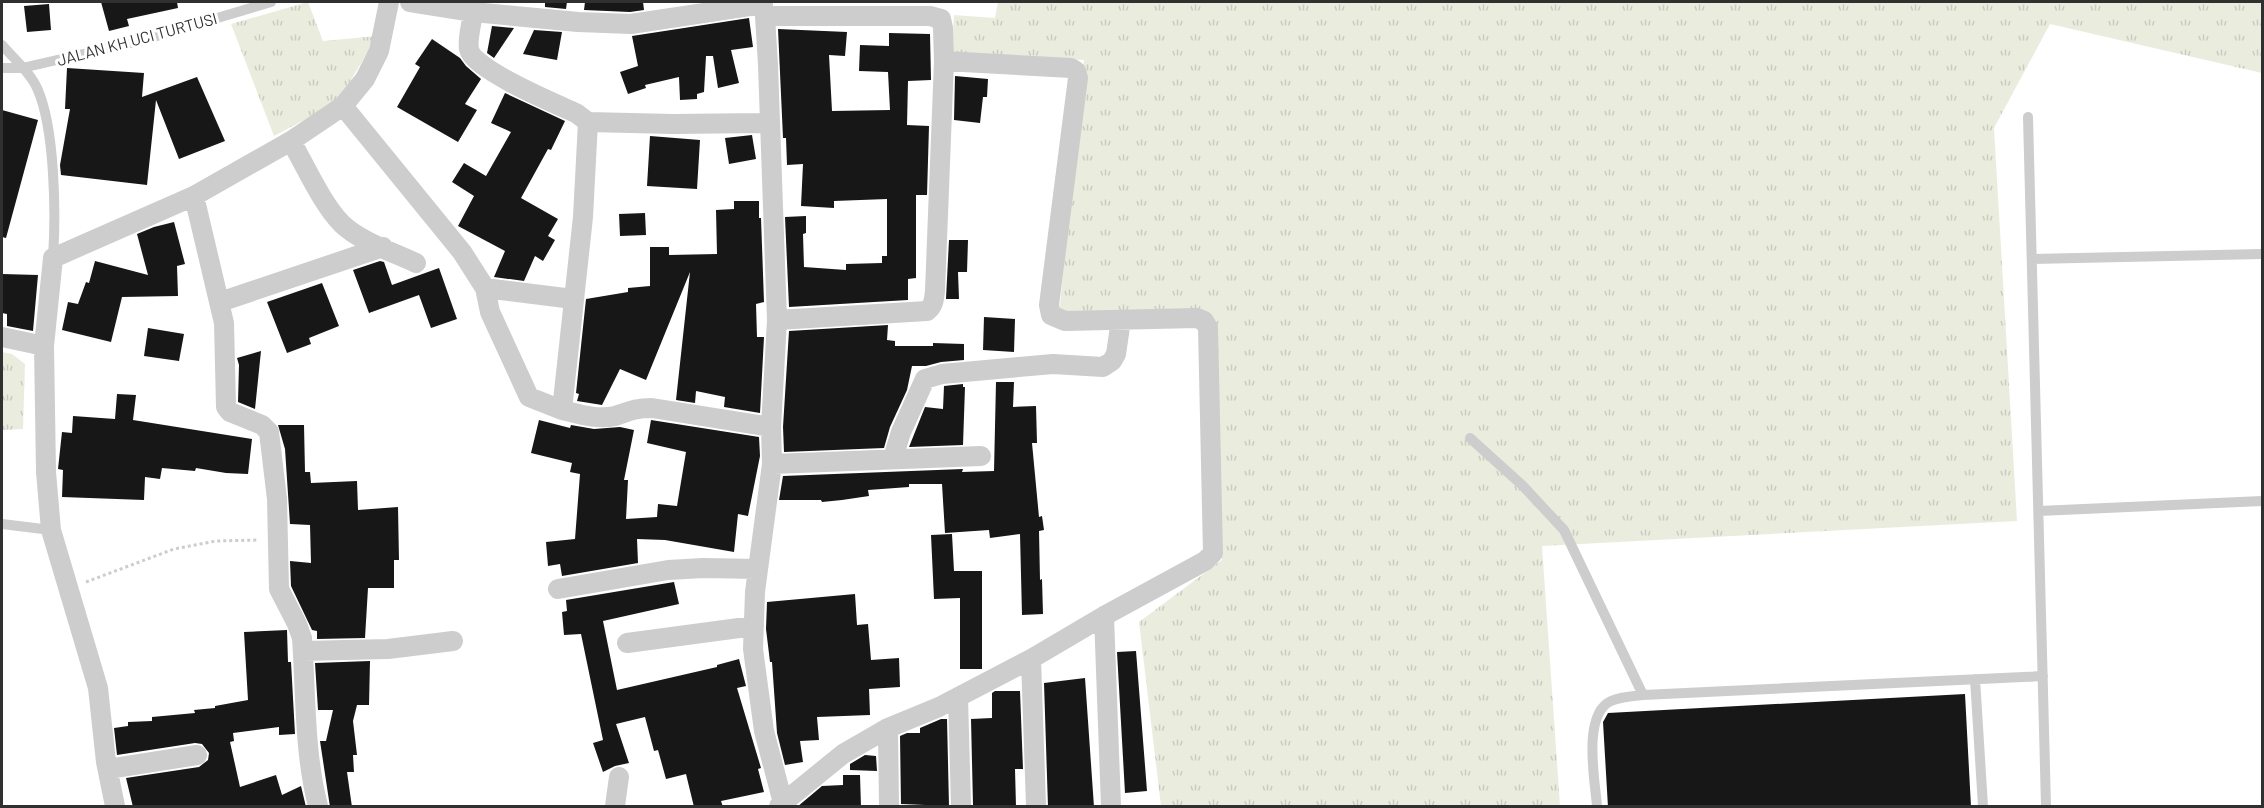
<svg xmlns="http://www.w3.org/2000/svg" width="2264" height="808" viewBox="0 0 2264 808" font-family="Barlow,sans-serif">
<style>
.grass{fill:url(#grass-tufts)}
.building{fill:#171717}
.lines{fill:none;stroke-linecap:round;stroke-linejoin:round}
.path{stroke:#cdcdcd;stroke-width:3;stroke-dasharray:3 3;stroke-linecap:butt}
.lane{stroke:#cdcdcd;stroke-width:10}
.street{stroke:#cdcdcd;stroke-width:20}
.labels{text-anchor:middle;stroke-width:6;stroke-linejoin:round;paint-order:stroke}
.street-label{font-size:16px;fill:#303030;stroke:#fff}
</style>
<defs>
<pattern id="grass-tufts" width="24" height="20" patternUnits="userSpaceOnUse" patternTransform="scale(1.5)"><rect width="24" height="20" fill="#eaedde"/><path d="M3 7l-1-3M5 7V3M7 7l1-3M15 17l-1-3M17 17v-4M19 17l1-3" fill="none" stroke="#c9ccbf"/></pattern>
</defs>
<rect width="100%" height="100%" fill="#fff"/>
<!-- grass -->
<path class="grass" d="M 308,2 L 323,41 L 377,36 L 338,102 L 274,136 L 231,24 Z
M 998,2 L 2262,2 L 2262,73 L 2050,24 L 1994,128 L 2017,521 L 1542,546 L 1560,806 L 1161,806 L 1139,622 L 1222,560 L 1204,311 L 1059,315 L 1084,60 L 952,53 L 954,15 L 995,18 Z
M 2,352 L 12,354 L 25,364 L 23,429 L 2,430 Z"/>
<!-- building -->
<path class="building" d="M 101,2 L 177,2 L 178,8 L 127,19 L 129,26 L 109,31 Z
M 545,2 L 567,2 L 566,9 L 545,7 Z
M 585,2 L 643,2 L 644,10 L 630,12 L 584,10 Z
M 49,4 L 51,30 L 27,32 L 24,6 Z
M 749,18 L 753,47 L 731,50 L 739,83 L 718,88 L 713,56 L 706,56 L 704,92 L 697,94 L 697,99 L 680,100 L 679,77 L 645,85 L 646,88 L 628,94 L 620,72 L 638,66 L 632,36 Z
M 492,26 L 514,28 L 494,58 L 487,53 Z
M 778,29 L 847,32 L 845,56 L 829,55 L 832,111 L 890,110 L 888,72 L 859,71 L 860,45 L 889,46 L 889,33 L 930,34 L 931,80 L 908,81 L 907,125 L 929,126 L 927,195 L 916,195 L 916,278 L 908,279 L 908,300 L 789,307 L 785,217 L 806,216 L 806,233 L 803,234 L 804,267 L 846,270 L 846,264 L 882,263 L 882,256 L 887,256 L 887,199 L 834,201 L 834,208 L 801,206 L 803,164 L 787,165 L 786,138 L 783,138 Z
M 534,30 L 562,32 L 557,60 L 523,54 Z
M 432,39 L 460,58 L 466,66 L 481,79 L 465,104 L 477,110 L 458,142 L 397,107 L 420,67 L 415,64 Z
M 67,68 L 144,73 L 142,97 L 197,77 L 225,141 L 179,159 L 156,100 L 147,185 L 61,175 L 60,165 L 70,109 L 65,109 Z
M 955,76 L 988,79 L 987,97 L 983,97 L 980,123 L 954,120 Z
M 505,93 L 565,121 L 551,150 L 548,149 L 521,198 L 558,219 L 548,236 L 555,240 L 543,261 L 535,256 L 524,281 L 494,277 L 505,251 L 458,226 L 474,196 L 452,182 L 464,163 L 486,176 L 511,132 L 491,123 Z
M 2,110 L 38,120 L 6,238 L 2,237 Z
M 752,135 L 756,159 L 729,164 L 725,138 Z
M 650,136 L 700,140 L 697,189 L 647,186 Z
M 734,201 L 759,201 L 759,218 L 761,218 L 764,302 L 756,304 L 757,337 L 764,337 L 760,413 L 724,407 L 725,397 L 696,391 L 695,403 L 676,400 L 690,272 L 646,380 L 620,369 L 602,405 L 577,401 L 579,394 L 576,393 L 586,299 L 628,292 L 628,288 L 650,286 L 650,247 L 669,247 L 669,255 L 717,254 L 716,210 L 734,209 Z
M 645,213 L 646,235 L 620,236 L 619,214 Z
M 174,222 L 185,264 L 177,266 L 178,296 L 122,297 L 111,342 L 62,330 L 68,302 L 78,304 L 86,282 L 89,283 L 95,261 L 148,275 L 137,234 L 154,227 Z
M 949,240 L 968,240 L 967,272 L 958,272 L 959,299 L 946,299 Z
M 380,261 L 384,262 L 392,285 L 439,268 L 457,319 L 431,328 L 419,295 L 369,313 L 353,270 Z
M 2,274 L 38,275 L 33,331 L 7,326 L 7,314 L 2,313 Z
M 322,283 L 339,326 L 309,338 L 311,344 L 287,353 L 267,302 Z
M 984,317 L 1015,319 L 1014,352 L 983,350 Z
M 888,325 L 887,340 L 895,341 L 895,346 L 933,346 L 933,343 L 964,344 L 964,360 L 941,362 L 926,366 L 912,366 L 907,390 L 890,427 L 884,448 L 784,452 L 783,427 L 789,331 Z
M 148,328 L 184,334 L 179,361 L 144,356 Z
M 261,351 L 255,409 L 238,402 L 239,365 L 237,358 Z
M 996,382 L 1014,382 L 1013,407 L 1036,406 L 1037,443 L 1032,443 L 1039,517 L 1042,516 L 1044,530 L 1039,531 L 1040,580 L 1042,579 L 1043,614 L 1022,615 L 1020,534 L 990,538 L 989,530 L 945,533 L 942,484 L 909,484 L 909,487 L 868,490 L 869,496 L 842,500 L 822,502 L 821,500 L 779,500 L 783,476 L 963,469 L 962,472 L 994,471 Z
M 963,384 L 963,387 L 965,387 L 963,445 L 909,447 L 925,407 L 943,409 L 944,386 Z
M 117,394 L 136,395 L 133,420 L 252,439 L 248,474 L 226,473 L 196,468 L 195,471 L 162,468 L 160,479 L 145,477 L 144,500 L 62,497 L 63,470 L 58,469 L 62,432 L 72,433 L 73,416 L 115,419 Z
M 539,420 L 570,428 L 571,425 L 594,429 L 620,427 L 634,430 L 624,480 L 628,480 L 626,519 L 657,517 L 658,504 L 677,506 L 686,452 L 647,443 L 651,420 L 759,437 L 760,456 L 748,516 L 738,514 L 734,552 L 665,540 L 637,539 L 638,563 L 562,576 L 560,564 L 548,566 L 546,542 L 575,539 L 580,474 L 570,472 L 572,463 L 531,453 Z
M 278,425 L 304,425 L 305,472 L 310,472 L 311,483 L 357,481 L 358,510 L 398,507 L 399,560 L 394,560 L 394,588 L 368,588 L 365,638 L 317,639 L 317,631 L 312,630 L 291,586 L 290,561 L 311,563 L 310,525 L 290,524 L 285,449 Z
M 952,534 L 954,571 L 982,571 L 982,669 L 960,669 L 960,598 L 934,599 L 931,535 Z
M 674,582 L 679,604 L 603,621 L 617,690 L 717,667 L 717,665 L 739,659 L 746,686 L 737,688 L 761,768 L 758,769 L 764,792 L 721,801 L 723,807 L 694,807 L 686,774 L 666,779 L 658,750 L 654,751 L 645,717 L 616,724 L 629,763 L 615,766 L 603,772 L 593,743 L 603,740 L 581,634 L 564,635 L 562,612 L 567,611 L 566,600 Z
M 855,594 L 857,625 L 868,624 L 871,660 L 899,658 L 900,687 L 869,689 L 870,715 L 817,717 L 819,740 L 800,741 L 803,762 L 785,765 L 777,733 L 772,662 L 770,662 L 766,629 L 767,602 Z
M 287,630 L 288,662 L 291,662 L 295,734 L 279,735 L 279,727 L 233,733 L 234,741 L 230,742 L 240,787 L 276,775 L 282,795 L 301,786 L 306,807 L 133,807 L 126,778 L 199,767 L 208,760 L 209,753 L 202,744 L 195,743 L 117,755 L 114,728 L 128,726 L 128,722 L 152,721 L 152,717 L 195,713 L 194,710 L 215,708 L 215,706 L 248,700 L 244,632 Z
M 1136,651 L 1147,791 L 1125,793 L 1117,652 Z
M 370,661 L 369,705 L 357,705 L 353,721 L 357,755 L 353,755 L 354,772 L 347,772 L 352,807 L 330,807 L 320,741 L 326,741 L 333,710 L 318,710 L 315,663 Z
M 1085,678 L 1094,807 L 1048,807 L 1044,683 Z
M 995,691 L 1020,691 L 1023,769 L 1015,769 L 1016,807 L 973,805 L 971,719 L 992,718 L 992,693 Z
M 1965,694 L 1971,807 L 1608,807 L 1603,722 L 1608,713 Z
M 941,719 L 947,719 L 949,806 L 901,804 L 900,736 L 907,733 L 920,733 L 920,728 Z
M 865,755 L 876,756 L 877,771 L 850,770 L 850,764 Z
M 843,775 L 860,775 L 861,807 L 797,807 L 822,786 L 843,785 Z"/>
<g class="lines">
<!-- path -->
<path class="path" d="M 86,582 L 174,549 L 216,541 L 259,540"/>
<!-- lane -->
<path class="lane" d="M 2,45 C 13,58 30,72 37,88 C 55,127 56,214 53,258
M 2,68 L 22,68 L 140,41 L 271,2
M 2028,117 L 2046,806
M 2032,259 L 2262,254
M 1470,438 L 1522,485 L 1564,530 L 1643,695
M 2039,511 L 2262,501
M 2,524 L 51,530
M 1975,679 L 1983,806
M 1597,806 C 1595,781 1582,714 1611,701 C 1620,697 1633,696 1643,695 L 2043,676"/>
<!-- street -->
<path class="street" d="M 410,2 L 473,12 L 578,22 L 631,24 L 763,4
M 762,2 L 765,16 L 768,65 L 777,320 L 771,427 L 772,464 L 755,592 L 753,649 L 764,731 L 783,803
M 765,16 L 930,16 L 941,19 L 943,28 L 944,61 L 1071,68 L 1076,71 L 1078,78 L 1049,305 L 1051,315 L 1065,321 L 1197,318 L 1204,321 L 1208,328 L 1213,553 L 1205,561 L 1104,616 L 1031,659 L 939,707 L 888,728 L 843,754 L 779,806
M 343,106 L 462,252 L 485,288 L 490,312 L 529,397 L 562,410 L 583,217 L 588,122 L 576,113 C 556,104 472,69 469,49 C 467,39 472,23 473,12
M 588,122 L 673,124 L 770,123
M 291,141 C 305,165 322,204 342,224 C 361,242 393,252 416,263
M 194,196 L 224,323 L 226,407 L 230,412 L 262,425 L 269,432 L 277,499 L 279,589 L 297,624 L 302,638 C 306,694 304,752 318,806
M 485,288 L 573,299
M 220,302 L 383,247
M 777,320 L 927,311 C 934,306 934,299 935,291 L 944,61
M 2,337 L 44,346
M 562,410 C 579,414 597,420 615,416 C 630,411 635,408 652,408 L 771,427
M 893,458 L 901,432 L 925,379 L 942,374 L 1053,364 L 1103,367 L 1112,361 L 1116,354 L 1121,320
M 772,464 L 981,456
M 558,589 L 668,570 L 703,568 L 758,569
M 1104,616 L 1111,806
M 627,643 L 754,626
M 303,651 L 388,649 L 453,641
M 1031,659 L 1036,806
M 958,697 L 961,806
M 888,728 L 889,806
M 108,769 L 197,755
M 115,806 L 106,762 L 98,688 L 51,530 L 46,472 L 44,346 L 53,258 L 194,196 L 291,141 L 343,106 L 365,79 L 379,51 L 389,2
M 615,806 L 619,777"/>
</g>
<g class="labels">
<!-- street labels -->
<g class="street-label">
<text transform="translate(137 39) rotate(-15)" y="6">JALAN KH UCI TURTUSI</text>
</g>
</g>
<!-- border -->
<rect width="2264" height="808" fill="none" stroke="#303030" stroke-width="6"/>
</svg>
